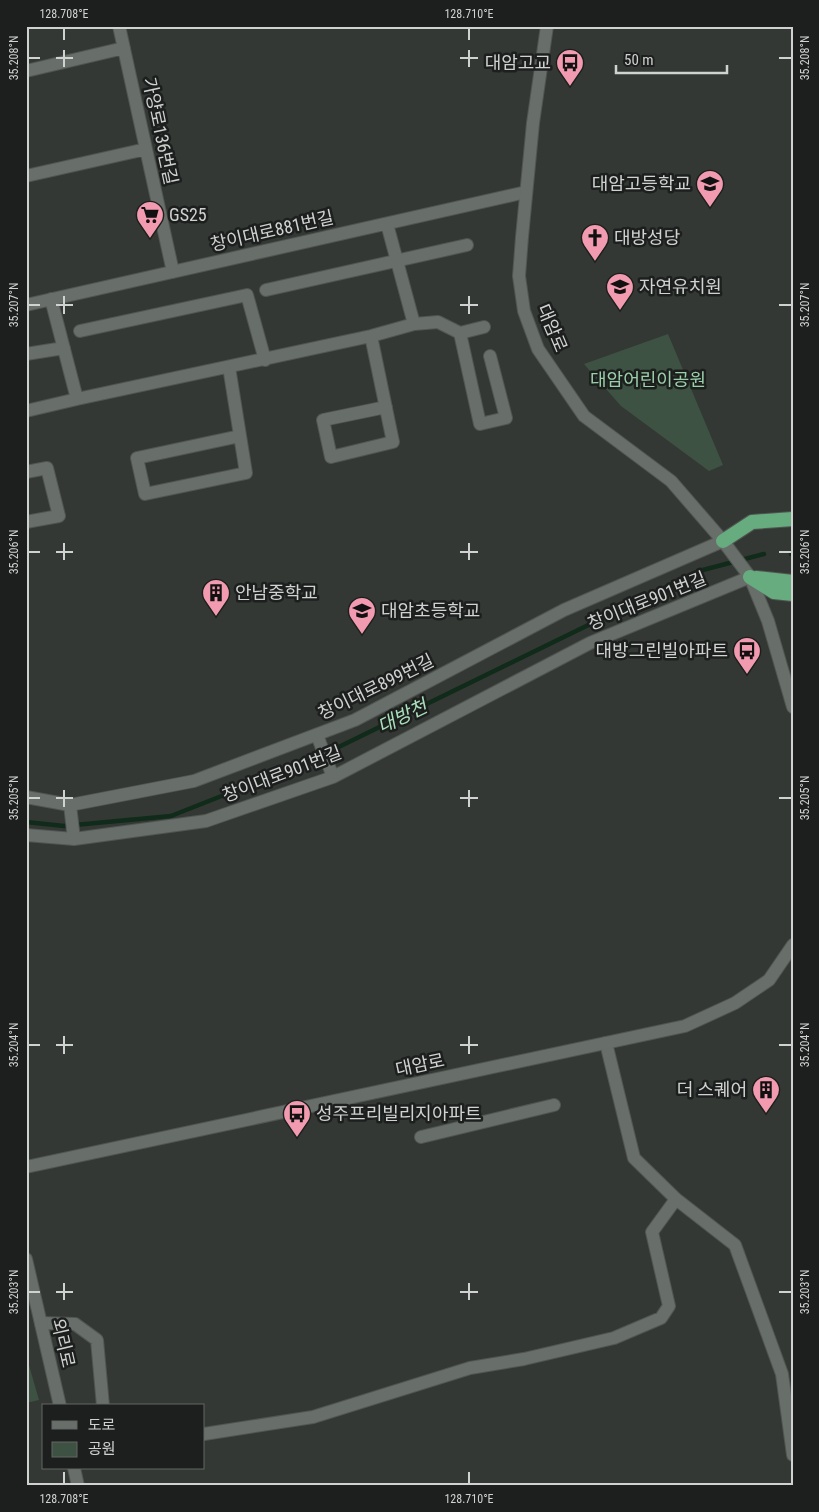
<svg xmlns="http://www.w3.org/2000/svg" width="819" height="1512" viewBox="0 0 819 1512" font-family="'Roboto Condensed','Noto Sans KR',sans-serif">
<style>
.green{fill:#3d5243}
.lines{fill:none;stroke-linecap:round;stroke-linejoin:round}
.stream{stroke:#112b1a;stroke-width:4.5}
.minor-casing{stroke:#515552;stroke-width:14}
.tertiary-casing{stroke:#515552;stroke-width:14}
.trunk-casing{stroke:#515552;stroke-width:16}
.minor{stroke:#686e6a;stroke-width:12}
.tertiary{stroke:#686e6a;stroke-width:12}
.trunk{stroke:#66ac7f;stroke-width:14}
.ticks{fill:none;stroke:#cfd2d0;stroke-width:2}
.labels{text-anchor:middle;stroke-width:5;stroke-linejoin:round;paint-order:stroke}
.poi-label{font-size:18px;fill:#cfd2d0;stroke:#1c1f1d;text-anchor:start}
.street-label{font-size:18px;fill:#cfd2d0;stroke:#1c1f1d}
.park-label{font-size:18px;fill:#9acfaa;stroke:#1c1f1d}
.water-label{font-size:19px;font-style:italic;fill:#aae0bb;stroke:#1c1f1d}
.neatline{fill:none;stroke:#cfd2d0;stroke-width:2}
.ticks-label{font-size:12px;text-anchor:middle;fill:#cfd2d0}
</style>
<rect width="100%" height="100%" fill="#333834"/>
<!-- green -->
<path class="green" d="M 668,334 L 723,465 L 709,471 L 621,406 L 584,364 Z
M 26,1355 L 39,1400 L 26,1403 Z"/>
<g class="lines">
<!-- stream -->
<path class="stream" d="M 791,554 L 793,554
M 26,822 L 64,826 L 171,816 L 310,761 L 699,571 L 764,554"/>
<defs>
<path id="minor" d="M 119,26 L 173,272
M 26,71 L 124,48
M 26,176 L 146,149
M 387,224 L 414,324
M 266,290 L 467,245
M 26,305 L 526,192
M 80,331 L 247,295 L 265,360
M 460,333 L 480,424 L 506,418 L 490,356
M 371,336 L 393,442 L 331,457 L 323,420 L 386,407
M 26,354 L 64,348
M 229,367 L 246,473 L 145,494 L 137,458 L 240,436
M 77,399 L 371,336 L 414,324 L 438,322 L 460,333 L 484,327
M 26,411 L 77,399 L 51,299
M 26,472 L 47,468 L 59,516 L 26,522
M 317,735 L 333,777
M 26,797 L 70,805 L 194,781 L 355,720 L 564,610 L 723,541
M 70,805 L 74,839
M 26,835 L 74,839 L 206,821 L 333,777 L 590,643 L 750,577
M 606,1043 L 634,1158 L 676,1199 L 735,1245 L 782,1374 L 793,1455
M 421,1137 L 554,1105
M 41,1323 L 75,1324 L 97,1340 L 103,1406
M 204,1434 L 313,1417 L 470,1368 L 524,1359 L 614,1338 L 661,1318 L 669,1306 L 652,1232 L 676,1199"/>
<path id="tertiary" d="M 547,26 L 533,123 L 522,237 L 519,276 L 524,311 L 538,349 L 584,416 L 671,481 L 723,541 L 750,577 L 768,621 L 793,707
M 26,1167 L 685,1026 L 735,1003 L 769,980 L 793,945
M 26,1259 L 60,1406
M 74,1468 L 78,1486"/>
<path id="trunk" d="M 723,541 L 752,522 L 793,519
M 750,577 L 774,592 L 793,594
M 756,578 L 793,582"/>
</defs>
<!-- minor casing -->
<use href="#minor" class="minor-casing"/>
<!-- tertiary casing -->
<use href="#tertiary" class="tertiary-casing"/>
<!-- trunk casing -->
<use href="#trunk" class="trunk-casing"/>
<!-- minor -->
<use href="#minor" class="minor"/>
<!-- tertiary -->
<use href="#tertiary" class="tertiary"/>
<!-- trunk -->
<use href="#trunk" class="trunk"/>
</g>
<!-- ticks -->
<path class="ticks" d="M 64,28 L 64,40M 469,28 L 469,40M 64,50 L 64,67M 469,50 L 469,67M 28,58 L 40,58M 56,58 L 73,58M 460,58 L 478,58M 779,58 L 792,58M 64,296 L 64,314M 469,296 L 469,314M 28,305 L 40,305M 56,305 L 73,305M 460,305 L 478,305M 779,305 L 792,305M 64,543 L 64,560M 469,543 L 469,560M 28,552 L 40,552M 56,552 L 73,552M 460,552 L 478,552M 779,552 L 792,552M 64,790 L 64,807M 469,790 L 469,807M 28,798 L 40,798M 56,798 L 73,798M 460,798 L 478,798M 779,798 L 792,798M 64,1036 L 64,1054M 469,1036 L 469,1054M 28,1045 L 40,1045M 56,1045 L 73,1045M 460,1045 L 478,1045M 779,1045 L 792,1045M 64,1283 L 64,1300M 469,1283 L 469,1300M 28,1292 L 40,1292M 56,1292 L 73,1292M 460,1292 L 478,1292M 779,1292 L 792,1292M 64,1472 L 64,1484M 469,1472 L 469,1484"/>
<!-- icons -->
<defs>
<symbol id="bus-pin" viewBox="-11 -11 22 30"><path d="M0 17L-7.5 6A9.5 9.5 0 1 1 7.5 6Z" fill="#f29aaf" stroke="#1c1f1d"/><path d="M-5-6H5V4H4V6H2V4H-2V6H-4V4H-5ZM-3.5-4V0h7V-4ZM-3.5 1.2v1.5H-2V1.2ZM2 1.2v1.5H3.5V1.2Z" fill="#111"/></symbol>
<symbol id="school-pin" viewBox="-11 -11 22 30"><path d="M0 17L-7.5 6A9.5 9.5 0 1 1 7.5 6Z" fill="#f29aaf" stroke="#1c1f1d"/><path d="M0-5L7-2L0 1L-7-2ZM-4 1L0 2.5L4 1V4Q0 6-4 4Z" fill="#111"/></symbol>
<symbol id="supermarket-pin" viewBox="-11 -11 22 30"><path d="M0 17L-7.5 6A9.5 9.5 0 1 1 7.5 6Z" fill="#f29aaf" stroke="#1c1f1d"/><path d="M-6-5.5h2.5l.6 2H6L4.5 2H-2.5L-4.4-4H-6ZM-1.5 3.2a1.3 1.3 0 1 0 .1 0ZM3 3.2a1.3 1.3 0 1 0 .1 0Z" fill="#111"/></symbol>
<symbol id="church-pin" viewBox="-11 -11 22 30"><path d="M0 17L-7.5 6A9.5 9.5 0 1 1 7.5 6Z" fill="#f29aaf" stroke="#1c1f1d"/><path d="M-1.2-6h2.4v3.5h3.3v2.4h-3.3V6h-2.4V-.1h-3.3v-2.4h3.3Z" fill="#111"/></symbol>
<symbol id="building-pin" viewBox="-11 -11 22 30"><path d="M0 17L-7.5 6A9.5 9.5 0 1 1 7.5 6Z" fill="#f29aaf" stroke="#1c1f1d"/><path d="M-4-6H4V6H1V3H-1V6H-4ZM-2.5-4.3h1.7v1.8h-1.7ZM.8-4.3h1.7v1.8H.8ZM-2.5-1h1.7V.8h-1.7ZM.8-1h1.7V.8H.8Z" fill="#111"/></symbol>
</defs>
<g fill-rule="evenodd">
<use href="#bus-pin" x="554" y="47" width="32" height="43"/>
<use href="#school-pin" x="694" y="168" width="32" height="43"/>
<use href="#supermarket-pin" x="134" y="199" width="32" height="43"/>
<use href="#church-pin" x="579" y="222" width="32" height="43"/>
<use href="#school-pin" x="604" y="271" width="32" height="43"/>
<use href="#building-pin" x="200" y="577" width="32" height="43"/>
<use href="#school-pin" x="346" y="595" width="32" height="43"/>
<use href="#bus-pin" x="731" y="635" width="32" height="43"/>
<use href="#building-pin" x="750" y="1074" width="32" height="43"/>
<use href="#bus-pin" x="281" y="1098" width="32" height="43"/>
</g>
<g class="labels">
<!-- poi labels -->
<g class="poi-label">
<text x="551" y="69" text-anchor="end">대암고교</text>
<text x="691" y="190" text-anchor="end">대암고등학교</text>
<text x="169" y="221">GS25</text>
<text x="614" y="244">대방성당</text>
<text x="639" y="293">자연유치원</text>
<text x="235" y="599">안남중학교</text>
<text x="381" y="617">대암초등학교</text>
<text x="728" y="657" text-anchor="end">대방그린빌아파트</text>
<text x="747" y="1096" text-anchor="end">더 스퀘어</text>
<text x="316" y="1120">성주프리빌리지아파트</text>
</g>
<!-- street labels -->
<g class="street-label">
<text transform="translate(160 131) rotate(78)" y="6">가양로136번길</text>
<text transform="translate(272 231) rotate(-13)" y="6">창이대로881번길</text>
<text transform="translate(552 328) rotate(67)" y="6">대암로</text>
<text transform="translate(647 601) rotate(-22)" y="6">창이대로901번길</text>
<text transform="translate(376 687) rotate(-26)" y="6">창이대로899번길</text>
<text transform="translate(282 774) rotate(-21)" y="6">창이대로901번길</text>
<text transform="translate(420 1065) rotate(-12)" y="6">대암로</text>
<text transform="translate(63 1343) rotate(77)" y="6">외리로</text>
</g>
<!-- park labels -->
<g class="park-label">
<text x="648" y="386">대암어린이공원</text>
</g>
<!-- water labels -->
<g class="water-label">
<text transform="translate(402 716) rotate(-26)" y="7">대방천</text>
</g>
</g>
<!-- border -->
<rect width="819" height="1512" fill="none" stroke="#1c1f1d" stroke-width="55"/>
<!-- legend -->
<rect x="42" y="1404" width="162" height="65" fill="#1c1f1d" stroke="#646765"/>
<rect x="52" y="1421" width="25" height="8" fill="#686e6a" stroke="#646765"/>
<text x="88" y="1430" font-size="15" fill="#cfd2d0">도로</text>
<rect x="52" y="1442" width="25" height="15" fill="#3d5243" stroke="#646765"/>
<text x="88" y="1454" font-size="15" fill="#cfd2d0">공원</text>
<!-- scale -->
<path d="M616 65v8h111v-8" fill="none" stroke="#cfd2d0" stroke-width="2.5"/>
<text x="624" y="65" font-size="15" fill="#cfd2d0" stroke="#1c1f1d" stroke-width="4" paint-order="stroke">50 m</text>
<rect x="28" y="28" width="764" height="1456" class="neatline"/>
<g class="ticks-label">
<text x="64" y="18">128.708°E</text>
<text x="469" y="18">128.710°E</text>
<text transform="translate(14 58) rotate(-90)" y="4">35.208°N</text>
<text transform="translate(805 58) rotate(-90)" y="4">35.208°N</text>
<text transform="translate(14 305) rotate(-90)" y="4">35.207°N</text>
<text transform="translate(805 305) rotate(-90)" y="4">35.207°N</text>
<text transform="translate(14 552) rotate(-90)" y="4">35.206°N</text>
<text transform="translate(805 552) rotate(-90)" y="4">35.206°N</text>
<text transform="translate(14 798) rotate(-90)" y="4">35.205°N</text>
<text transform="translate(805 798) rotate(-90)" y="4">35.205°N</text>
<text transform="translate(14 1045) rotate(-90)" y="4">35.204°N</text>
<text transform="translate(805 1045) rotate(-90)" y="4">35.204°N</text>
<text transform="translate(14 1292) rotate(-90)" y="4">35.203°N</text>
<text transform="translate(805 1292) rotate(-90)" y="4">35.203°N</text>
<text x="64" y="1503">128.708°E</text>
<text x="469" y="1503">128.710°E</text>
</g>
</svg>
